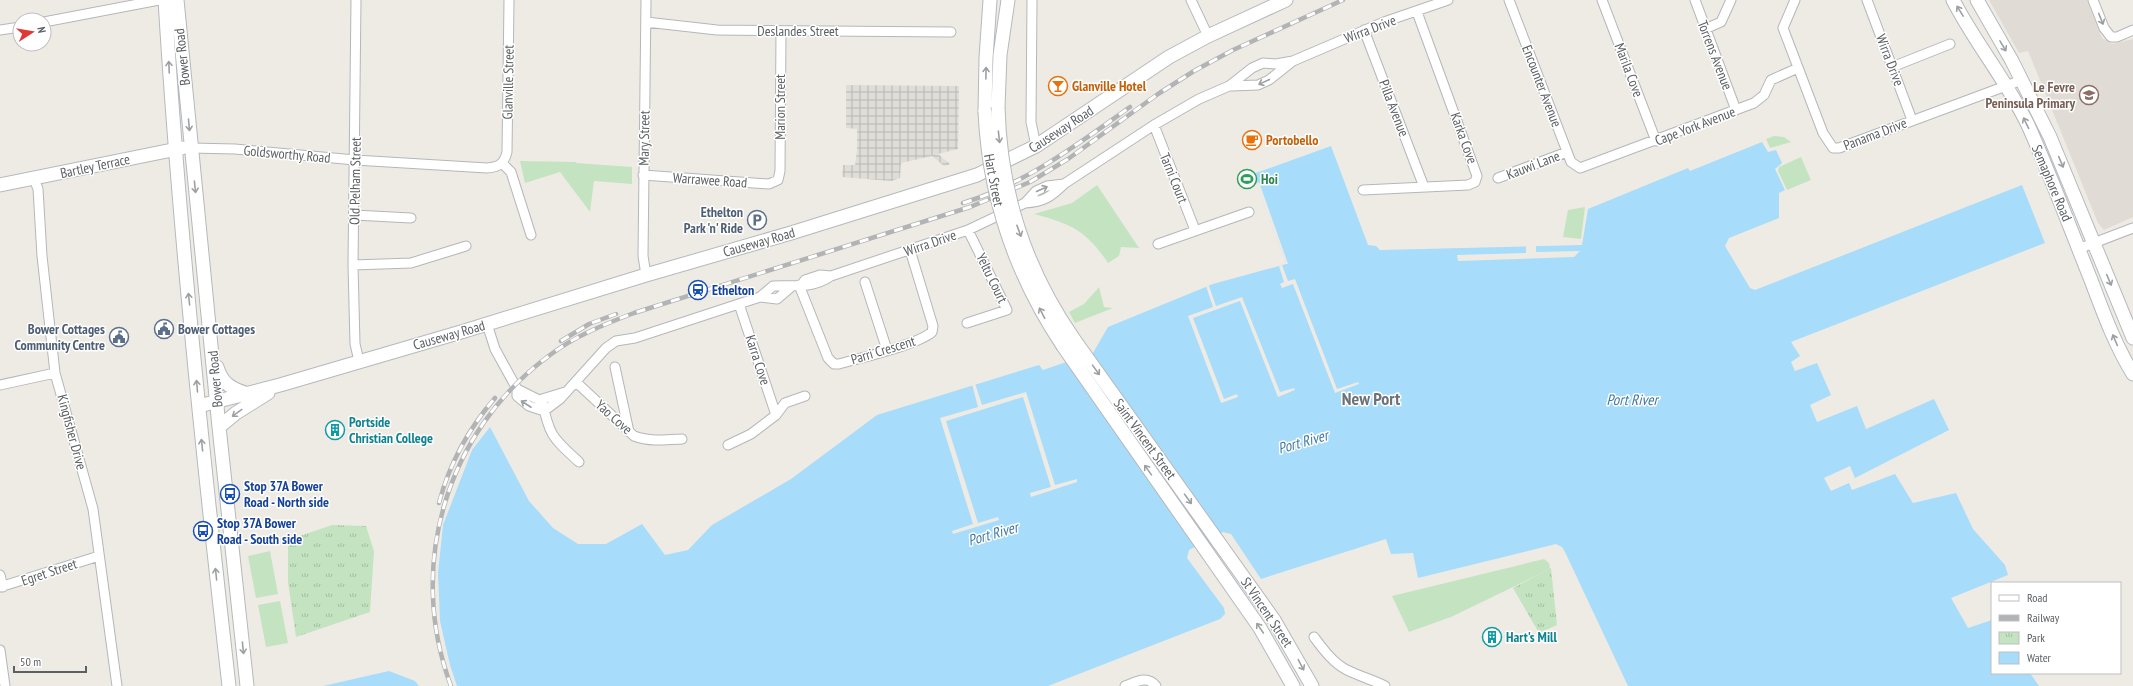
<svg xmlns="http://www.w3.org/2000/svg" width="2133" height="686" viewBox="0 0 2133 686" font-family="'PT Sans Narrow',sans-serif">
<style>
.industrial{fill:url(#industrial-grid)}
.education{fill:#e0dcd5}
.grass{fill:#c4e4c1}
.park{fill:url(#park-tufts)}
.water{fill:#a7dcfb}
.pier{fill:#eeebe4}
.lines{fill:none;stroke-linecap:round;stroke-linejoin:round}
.street-casing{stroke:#b4b7ba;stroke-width:11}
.secondary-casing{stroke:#b5b9bd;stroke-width:15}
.street{stroke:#fff;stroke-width:9}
.secondary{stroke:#fff;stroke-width:13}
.rail-casing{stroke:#b2b3b4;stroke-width:4.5}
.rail{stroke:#fff;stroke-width:3;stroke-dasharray:9;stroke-linecap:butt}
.secondary-bridge-casing{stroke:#b5b9bd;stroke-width:15;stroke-linecap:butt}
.secondary-bridge{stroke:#fff;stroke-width:13}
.oneway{stroke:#9da0a2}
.labels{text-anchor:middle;stroke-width:3;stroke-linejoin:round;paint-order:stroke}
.street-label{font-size:14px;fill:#5c6064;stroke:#fff}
.food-label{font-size:14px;font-weight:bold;fill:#c56008;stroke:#fff;text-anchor:start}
.education-label{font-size:14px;font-weight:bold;fill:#785e54;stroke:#fff;text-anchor:end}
.leisure-label{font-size:14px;font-weight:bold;fill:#27864d;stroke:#fff;text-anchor:start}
.service-label{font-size:14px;font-weight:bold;fill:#4e5e75;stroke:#fff;text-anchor:end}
.transit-label{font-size:14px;font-weight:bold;fill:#164399;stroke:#fff;text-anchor:start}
.culture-label{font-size:14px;font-weight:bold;fill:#0d838f;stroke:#fff;text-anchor:start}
.water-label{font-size:15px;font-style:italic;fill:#4179a3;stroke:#fff}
.district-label{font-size:18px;font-weight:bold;fill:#6d7276;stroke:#fff}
</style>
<defs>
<pattern id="industrial-grid" width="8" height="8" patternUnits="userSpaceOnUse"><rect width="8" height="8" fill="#dfddd8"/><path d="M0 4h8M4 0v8" fill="none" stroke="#b8b7b3"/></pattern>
<pattern id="park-tufts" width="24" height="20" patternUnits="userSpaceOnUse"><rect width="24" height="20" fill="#c4e4c1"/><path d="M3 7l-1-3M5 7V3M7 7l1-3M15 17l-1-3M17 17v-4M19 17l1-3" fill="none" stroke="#a2bca0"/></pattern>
</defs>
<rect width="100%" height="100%" fill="#eeebe4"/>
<!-- industrial -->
<path class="industrial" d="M 846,85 L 959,86 L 958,149 L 938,154 L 950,164 L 944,166 L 932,156 L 901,163 L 900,178 L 891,181 L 842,177 L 843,165 L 855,165 L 857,150 L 857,129 L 846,128 Z"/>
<!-- education -->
<path class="education" d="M 1989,0 L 2087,0 L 2102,38 L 2112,44 L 2133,39 L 2133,217 L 2104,230 L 2098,223 L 2028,51 L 2019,53 Z"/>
<!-- grass -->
<path class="grass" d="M 1774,136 L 1784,137 L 1791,142 L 1770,148 L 1766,139 Z
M 1801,157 L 1811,180 L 1787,190 L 1778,171 L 1779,167 Z
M 520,161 L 576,162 L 576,163 L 632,167 L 632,184 L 594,181 L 590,212 L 560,172 L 525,183 Z
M 1097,185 L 1139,248 L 1121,247 L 1119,256 L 1108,263 C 1086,230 1071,224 1034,214 L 1072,203 Z
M 1585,207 L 1581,239 L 1563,237 L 1568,210 Z
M 1099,287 L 1104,307 L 1113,308 L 1075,323 L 1069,312 L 1084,304 Z
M 270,551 L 278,594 L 256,598 L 248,556 Z
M 1544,559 L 1549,563 L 1550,569 L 1451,617 L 1409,632 L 1392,596 Z
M 280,601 L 288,643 L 266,647 L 258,605 Z"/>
<!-- park -->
<path class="park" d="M 332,525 L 366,526 L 374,551 L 370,612 L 296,637 L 288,582 L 288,540 Z
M 1551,568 L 1557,625 L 1539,633 L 1513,588 Z"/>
<!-- water -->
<path class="water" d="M 1762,142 L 1768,152 L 1776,150 L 1782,163 L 1775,169 L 1785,190 L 1779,193 L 1779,218 L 1729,238 L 1725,246 L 1750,288 L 1755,290 L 2022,185 L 2045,243 L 1791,342 L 1800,356 L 1791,362 L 1795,371 L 1817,363 L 1831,395 L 1810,405 L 1817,422 L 1857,406 L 1866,429 L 1934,399 L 1949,430 L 1855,478 L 1850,466 L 1824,478 L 1831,491 L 1849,483 L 1852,490 L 1895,474 L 1913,503 L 1956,493 L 1973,529 L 2005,565 L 2008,575 L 1951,598 L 1968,628 L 1992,620 L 1992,673 L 2030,673 L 2039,686 L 1628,686 L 1565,552 L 1562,547 L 1556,544 L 1418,578 L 1413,553 L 1391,554 L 1386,539 L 1261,579 L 1231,534 L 1223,532 L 1189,550 L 1187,558 L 1224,608 L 1225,614 L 1220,619 L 1048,686 L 457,686 L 450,665 L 440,621 L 438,573 L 443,525 L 472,450 L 490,427 L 529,501 L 553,528 L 578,544 L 606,544 L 642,524 L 665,555 L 688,550 L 712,525 L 791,479 L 877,415 L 1039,365 L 1043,370 L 1093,353 L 1108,327 L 1213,284 L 1286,264 L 1253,174 L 1331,146 L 1368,245 L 1376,246 L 1380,250 L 1582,245 L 1588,209 L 1688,168 L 1690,171 Z
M 389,671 L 415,681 L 419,686 L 323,686 Z"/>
<!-- pier -->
<path class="pier" d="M 1259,182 L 1288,264 L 1286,264 L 1256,183 Z
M 1526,244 L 1536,244 L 1536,252 L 1580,251 L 1574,257 L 1458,261 L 1457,255 L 1526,253 Z
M 1282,265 L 1288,281 L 1295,279 L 1337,389 L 1358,382 L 1359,384 L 1335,393 L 1293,284 L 1282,288 L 1280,284 L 1284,282 L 1279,266 Z
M 1206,286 L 1209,286 L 1216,306 L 1242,297 L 1280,392 L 1294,388 L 1295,390 L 1278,397 L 1240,301 L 1193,318 L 1224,399 L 1237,394 L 1238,397 L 1221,403 L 1188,316 L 1213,307 Z
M 975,383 L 982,405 L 1026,392 L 1055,485 L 1077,479 L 1077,482 L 1031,497 L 1030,493 L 1051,487 L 1023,397 L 946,421 L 978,523 L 998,517 L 999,520 L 953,534 L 952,531 L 973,524 L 940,418 L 978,407 L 972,384 Z"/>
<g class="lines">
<defs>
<path id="street" d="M 356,0 L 353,265 L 355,344 L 359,361
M 646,0 L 643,256 L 646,275
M 1032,0 L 1031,122 L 1036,146
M 1191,0 L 1208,36
M 1509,0 L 1571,162 L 1580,168 L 1754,103 L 1764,95 L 1771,80 L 1798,68
M 1602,0 L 1656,141
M 1695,0 L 1736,110
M 1795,0 L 1783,28 L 1823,133 L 1833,148 L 1839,148 L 2022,80
M 1867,0 L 1912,120
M 2093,0 L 2104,28 L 2111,37 L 2117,37 L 2133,30
M 44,22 L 159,0
M 646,22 L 717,30 L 951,32
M 1705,29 L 1721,22 L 1731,0
M 0,30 L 20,27
M 1364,30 L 1424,187
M 1892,67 L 1950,44
M 1231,86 L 1258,85 L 1269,80 L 1293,61 L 1384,22 L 1448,0
M 1154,125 L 1195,230
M 191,148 L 235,149 L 355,160 L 487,168 C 499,167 504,164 507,152 L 509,0
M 502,163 L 511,172 L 531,235
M 643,175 L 769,184 L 778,180 L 780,171 L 781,31
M 1498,178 L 1567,152
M 34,179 L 38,189 L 42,256 L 55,373 L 93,509 L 117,686
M 1363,190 L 1468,185 L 1475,182 L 1477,176 L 1417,12
M 1025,203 C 1043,202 1051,197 1064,184 L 1154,125 L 1199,99 L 1229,86 L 1252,68 L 1263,63 L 1276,64 L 1293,61
M 354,215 L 411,218
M 1158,244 L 1249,212
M 2078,249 L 2133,228
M 353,265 L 411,263 L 466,246
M 865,282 L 887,350
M 802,284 L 805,280 L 820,275 L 831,276
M 799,285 L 828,358 L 834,364 L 839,364 C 860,358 917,345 932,332 L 933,326 L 910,250
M 760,297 L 777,299 L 791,287
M 967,323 L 1007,310 L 968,230
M 487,324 L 495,349 L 517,389 L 517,396 L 529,406 L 544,411 L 560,399 L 606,348 L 616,341 L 635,338 L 760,297 L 773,286 C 794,285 812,289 831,276 L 968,230 L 1025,203 L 1036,191 L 1047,186 L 1064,184
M 615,367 L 629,432
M 576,382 L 634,436 C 650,442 666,440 682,439
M 0,385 L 55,373
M 517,389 L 539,400 L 565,392
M 542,400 C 549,436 553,438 579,462
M 776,415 L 785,403 L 805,396
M 728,445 L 751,434 L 776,415 L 739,304
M 0,575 L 3,587
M 0,587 L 99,556
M 1314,637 C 1323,649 1333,663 1347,670 C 1359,676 1373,680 1385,686
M 0,650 L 5,686
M 1125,686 C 1136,682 1147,675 1156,686"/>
<path id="secondary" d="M 165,0 C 179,229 203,458 229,686
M 177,0 L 219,427 L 247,686
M 1953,0 C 1975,43 2007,81 2028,125 C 2051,176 2070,228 2091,280 C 2103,312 2115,345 2133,374
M 1977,0 L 2012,61 L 2050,137 L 2133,338
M 998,107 L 1000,55 L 1008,0
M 985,112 L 986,58 L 990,0
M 0,185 L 182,148
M 1073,338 L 1274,620 L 1312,686
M 1063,346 L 1260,628 L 1293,686
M 217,367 C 222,384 232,389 248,394
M 199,406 L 280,385 L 461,332 L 646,275 L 791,233 L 977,175 L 1036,146 L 1169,57 L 1208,36 L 1286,0
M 219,427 L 236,413 L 268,393"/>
</defs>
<!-- street casing -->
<use href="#street" class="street-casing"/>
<!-- secondary casing -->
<use href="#secondary" class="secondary-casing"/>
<!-- street -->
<use href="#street" class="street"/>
<!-- secondary -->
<use href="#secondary" class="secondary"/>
<defs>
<path id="rail" d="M 963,203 C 1025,184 1078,144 1130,107
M 561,341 L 589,324 L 616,314
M 439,503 C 449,465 469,428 495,398
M 451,686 C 406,566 446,431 550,355 C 575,336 605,324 634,313 L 970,207 L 1030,182 L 1068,159 L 1158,94 L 1194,71 L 1233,50 L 1343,0"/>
</defs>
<!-- rail casing -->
<use href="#rail" class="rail-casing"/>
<!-- rail -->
<use href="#rail" class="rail"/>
<defs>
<path id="secondary-bridge" d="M 998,107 C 1000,191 1026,270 1073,338
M 985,112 C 989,198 1015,274 1063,346"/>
</defs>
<!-- secondary-bridge casing -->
<use href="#secondary-bridge" class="secondary-bridge-casing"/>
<!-- secondary-bridge -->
<use href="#secondary-bridge" class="secondary-bridge"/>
</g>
<!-- one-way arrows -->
<defs><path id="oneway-shaft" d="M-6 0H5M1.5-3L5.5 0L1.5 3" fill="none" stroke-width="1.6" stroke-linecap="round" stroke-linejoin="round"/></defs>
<g class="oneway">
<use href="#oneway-shaft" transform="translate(1960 11) rotate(-122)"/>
<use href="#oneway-shaft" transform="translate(2101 19) rotate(68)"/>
<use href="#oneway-shaft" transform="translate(2003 46) rotate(59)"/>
<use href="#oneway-shaft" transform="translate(169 67) rotate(-93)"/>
<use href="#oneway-shaft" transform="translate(986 73) rotate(-89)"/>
<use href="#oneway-shaft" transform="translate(1264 82) rotate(155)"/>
<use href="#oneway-shaft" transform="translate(2026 123) rotate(-116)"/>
<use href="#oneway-shaft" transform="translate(189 125) rotate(85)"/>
<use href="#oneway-shaft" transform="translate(999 137) rotate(84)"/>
<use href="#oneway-shaft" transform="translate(2061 162) rotate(67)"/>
<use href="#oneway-shaft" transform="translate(195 187) rotate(84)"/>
<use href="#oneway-shaft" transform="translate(1042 189) rotate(-24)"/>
<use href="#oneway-shaft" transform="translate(1019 231) rotate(70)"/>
<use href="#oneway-shaft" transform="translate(2109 280) rotate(67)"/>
<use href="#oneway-shaft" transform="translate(189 299) rotate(-96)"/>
<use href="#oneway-shaft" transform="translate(1042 313) rotate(-117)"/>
<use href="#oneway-shaft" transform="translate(2115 340) rotate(-113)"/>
<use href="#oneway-shaft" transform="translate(1096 370) rotate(54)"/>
<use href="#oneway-shaft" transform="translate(197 386) rotate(-95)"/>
<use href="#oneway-shaft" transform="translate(526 404) rotate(-147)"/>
<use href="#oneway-shaft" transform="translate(237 413) rotate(144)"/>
<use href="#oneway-shaft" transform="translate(202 445) rotate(-96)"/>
<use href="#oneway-shaft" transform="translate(1148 470) rotate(-125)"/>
<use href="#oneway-shaft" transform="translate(1188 499) rotate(54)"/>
<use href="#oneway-shaft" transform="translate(216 574) rotate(-96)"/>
<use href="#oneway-shaft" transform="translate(1260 628) rotate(-124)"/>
<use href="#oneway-shaft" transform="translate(243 648) rotate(84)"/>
<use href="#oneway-shaft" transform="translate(1301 665) rotate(62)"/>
</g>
<!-- icons -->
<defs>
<symbol id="bar-ring" viewBox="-11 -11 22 22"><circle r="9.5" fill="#fff" stroke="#e8710a" stroke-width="1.5"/><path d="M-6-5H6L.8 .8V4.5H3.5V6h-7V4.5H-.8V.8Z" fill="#e8710a"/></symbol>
<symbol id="school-ring" viewBox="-11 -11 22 22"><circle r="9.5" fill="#fff" stroke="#8d6e63" stroke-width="1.5"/><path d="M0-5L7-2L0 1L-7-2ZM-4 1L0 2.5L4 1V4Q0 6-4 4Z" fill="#8d6e63"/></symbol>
<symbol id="cafe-ring" viewBox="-11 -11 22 22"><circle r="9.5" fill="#fff" stroke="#e8710a" stroke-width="1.5"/><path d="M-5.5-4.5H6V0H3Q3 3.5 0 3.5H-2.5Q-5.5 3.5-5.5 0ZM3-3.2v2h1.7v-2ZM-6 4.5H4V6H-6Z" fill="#e8710a"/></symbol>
<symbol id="stadium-ring" viewBox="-11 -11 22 22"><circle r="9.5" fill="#fff" stroke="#2e9e5b" stroke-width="1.5"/><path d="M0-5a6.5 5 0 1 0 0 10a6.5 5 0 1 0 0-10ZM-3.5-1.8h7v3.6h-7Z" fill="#2e9e5b"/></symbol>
<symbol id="parking-ring" viewBox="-11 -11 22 22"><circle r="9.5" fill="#fff" stroke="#5c6f8a" stroke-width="1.5"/><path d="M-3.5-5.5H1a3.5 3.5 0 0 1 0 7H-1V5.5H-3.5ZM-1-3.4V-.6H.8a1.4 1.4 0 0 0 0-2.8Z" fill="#5c6f8a"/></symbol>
<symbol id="station-ring" viewBox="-11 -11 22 22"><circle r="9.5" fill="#fff" stroke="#1a4fb4" stroke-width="1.5"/><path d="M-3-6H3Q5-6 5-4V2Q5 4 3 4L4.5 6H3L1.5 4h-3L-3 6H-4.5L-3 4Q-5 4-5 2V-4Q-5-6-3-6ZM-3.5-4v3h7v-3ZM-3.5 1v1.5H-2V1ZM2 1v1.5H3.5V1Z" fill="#1a4fb4"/></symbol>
<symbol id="civic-ring" viewBox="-11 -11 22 22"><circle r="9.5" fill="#fff" stroke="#5c6f8a" stroke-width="1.5"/><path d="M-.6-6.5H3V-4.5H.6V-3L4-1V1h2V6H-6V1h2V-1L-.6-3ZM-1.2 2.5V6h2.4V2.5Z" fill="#5c6f8a"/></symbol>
<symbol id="building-ring" viewBox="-11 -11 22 22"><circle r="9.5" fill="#fff" stroke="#0f9aa8" stroke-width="1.5"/><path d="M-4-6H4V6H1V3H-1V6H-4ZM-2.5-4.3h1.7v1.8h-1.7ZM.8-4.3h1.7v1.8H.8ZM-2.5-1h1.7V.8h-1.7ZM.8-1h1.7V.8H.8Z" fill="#0f9aa8"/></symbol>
<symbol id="bus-ring" viewBox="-11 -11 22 22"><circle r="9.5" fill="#fff" stroke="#1a4fb4" stroke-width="1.5"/><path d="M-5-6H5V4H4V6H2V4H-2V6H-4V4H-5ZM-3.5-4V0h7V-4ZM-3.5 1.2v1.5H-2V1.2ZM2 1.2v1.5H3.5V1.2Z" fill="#1a4fb4"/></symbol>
</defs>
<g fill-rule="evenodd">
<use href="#bar-ring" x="1047" y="75" width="22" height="22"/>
<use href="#school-ring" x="2078" y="84" width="22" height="22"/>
<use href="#cafe-ring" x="1241" y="129" width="22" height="22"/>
<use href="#stadium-ring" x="1236" y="168" width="22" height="22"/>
<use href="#parking-ring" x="746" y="209" width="22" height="22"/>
<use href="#station-ring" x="687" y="279" width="22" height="22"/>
<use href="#civic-ring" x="153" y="318" width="22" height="22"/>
<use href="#civic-ring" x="108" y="326" width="22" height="22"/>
<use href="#building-ring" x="324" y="419" width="22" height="22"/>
<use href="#bus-ring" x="219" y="483" width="22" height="22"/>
<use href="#bus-ring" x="192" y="520" width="22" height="22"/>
<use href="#building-ring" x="1481" y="626" width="22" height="22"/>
</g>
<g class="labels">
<!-- street labels -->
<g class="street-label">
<text transform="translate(1370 29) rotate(-21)" y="5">Wirra Drive</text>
<text x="798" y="36">Deslandes Street</text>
<text transform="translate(1715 55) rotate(69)" y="5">Torrens Avenue</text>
<text transform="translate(182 57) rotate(-96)" y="5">Bower Road</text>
<text transform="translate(1890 60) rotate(69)" y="5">Wirra Drive</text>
<text transform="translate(1629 70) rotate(69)" y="5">Marila Cove</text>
<text transform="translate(508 82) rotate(-89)" y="5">Glanville Street</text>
<text transform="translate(1542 86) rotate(69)" y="5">Encounter Avenue</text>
<text transform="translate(780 107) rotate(-90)" y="5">Marion Street</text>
<text transform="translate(1394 108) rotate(69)" y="5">Pilla Avenue</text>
<text transform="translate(1695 126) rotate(-21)" y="5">Cape York Avenue</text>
<text transform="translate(1061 129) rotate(-33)" y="5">Causeway Road</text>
<text transform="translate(1875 134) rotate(-21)" y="5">Panama Drive</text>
<text transform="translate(644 138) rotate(-89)" y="5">Mary Street</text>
<text transform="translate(1464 138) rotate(70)" y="5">Karka Cove</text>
<text transform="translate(287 154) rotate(5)" y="5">Goldsworthy Road</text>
<text transform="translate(1533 165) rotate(-21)" y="5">Kauwi Lane</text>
<text transform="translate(95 166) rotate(-12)" y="5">Bartley Terrace</text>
<text transform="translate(1174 178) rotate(68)" y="5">Tarni Court</text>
<text transform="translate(710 180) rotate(4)" y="5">Warrawee Road</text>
<text transform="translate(994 180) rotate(79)" y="5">Hart Street</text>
<text transform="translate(355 181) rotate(-89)" y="5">Old Pelham Street</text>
<text transform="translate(2052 183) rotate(67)" y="5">Semaphore Road</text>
<text transform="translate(759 242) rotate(-16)" y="5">Causeway Road</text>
<text transform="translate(930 243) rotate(-19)" y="5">Wirra Drive</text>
<text transform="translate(992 278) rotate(64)" y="5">Yeltu Court</text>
<text transform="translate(449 335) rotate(-16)" y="5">Causeway Road</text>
<text transform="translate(883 350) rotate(-17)" y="5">Parri Crescent</text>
<text transform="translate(758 360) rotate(72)" y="5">Karra Cove</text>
<text transform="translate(215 379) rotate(-95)" y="5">Bower Road</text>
<text transform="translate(614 417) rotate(42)" y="5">Yao Cove</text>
<text transform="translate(72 432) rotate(75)" y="5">Kingfisher Drive</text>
<text transform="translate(1145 439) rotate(54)" y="5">Saint Vincent Street</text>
<text transform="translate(49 572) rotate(-18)" y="5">Egret Street</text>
<text transform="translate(1267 612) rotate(56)" y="5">St Vincent Street</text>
</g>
<!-- food labels -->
<g class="food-label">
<text x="1072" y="91">Glanville Hotel</text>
<text x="1266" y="145">Portobello</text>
</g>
<!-- education labels -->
<g class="education-label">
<text x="2075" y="92">Le Fevre<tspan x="2075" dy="16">Peninsula Primary</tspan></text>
</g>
<!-- leisure labels -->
<g class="leisure-label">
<text x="1261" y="184">Hoi</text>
</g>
<!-- service labels -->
<g class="service-label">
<text x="743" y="217">Ethelton<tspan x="743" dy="16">Park 'n' Ride</tspan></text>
<text x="105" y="334">Bower Cottages<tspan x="105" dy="16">Community Centre</tspan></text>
<text x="178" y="334" text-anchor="start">Bower Cottages</text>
</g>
<!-- transit labels -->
<g class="transit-label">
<text x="712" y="295">Ethelton</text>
<text x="244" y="491">Stop 37A Bower<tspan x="244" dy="16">Road - North side</tspan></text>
<text x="217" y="528">Stop 37A Bower<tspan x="217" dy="16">Road - South side</tspan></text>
</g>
<!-- culture labels -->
<g class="culture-label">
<text x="349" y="427">Portside<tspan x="349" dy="16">Christian College</tspan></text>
<text x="1506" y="642">Hart's Mill</text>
</g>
<!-- water labels -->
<g class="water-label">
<text x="1632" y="405">Port River</text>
<text transform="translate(1303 442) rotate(-16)" y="5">Port River</text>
<text transform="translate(993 534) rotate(-16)" y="5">Port River</text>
</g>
<!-- district labels -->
<g class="district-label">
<text x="1371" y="405">New Port</text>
</g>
</g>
<!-- legend -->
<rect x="1991" y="582" width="130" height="92" fill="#ffffff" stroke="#bebfc1"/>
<rect x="1999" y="595" width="20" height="6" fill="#ffffff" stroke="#bebfc1"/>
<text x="2027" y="602" font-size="12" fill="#5c6064">Road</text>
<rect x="1999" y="615" width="20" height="6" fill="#b2b3b4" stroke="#bebfc1"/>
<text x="2027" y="622" font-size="12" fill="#5c6064">Railway</text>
<rect x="1999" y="632" width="20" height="12" fill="url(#park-tufts)" stroke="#bebfc1"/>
<text x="2027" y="642" font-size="12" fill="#5c6064">Park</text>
<rect x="1999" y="652" width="20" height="12" fill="#a7dcfb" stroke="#bebfc1"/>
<text x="2027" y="662" font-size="12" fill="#5c6064">Water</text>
<!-- north arrow -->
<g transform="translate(32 32) rotate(78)"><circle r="19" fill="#ffffff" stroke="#bebfc1"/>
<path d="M0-3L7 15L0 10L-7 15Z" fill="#e03837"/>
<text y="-6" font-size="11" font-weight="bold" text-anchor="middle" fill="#5c6064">N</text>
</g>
<!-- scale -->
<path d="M14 666v6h72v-6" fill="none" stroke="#5c6064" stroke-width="2"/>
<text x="20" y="666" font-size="12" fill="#5c6064" stroke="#ffffff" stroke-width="3" paint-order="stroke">50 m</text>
</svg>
